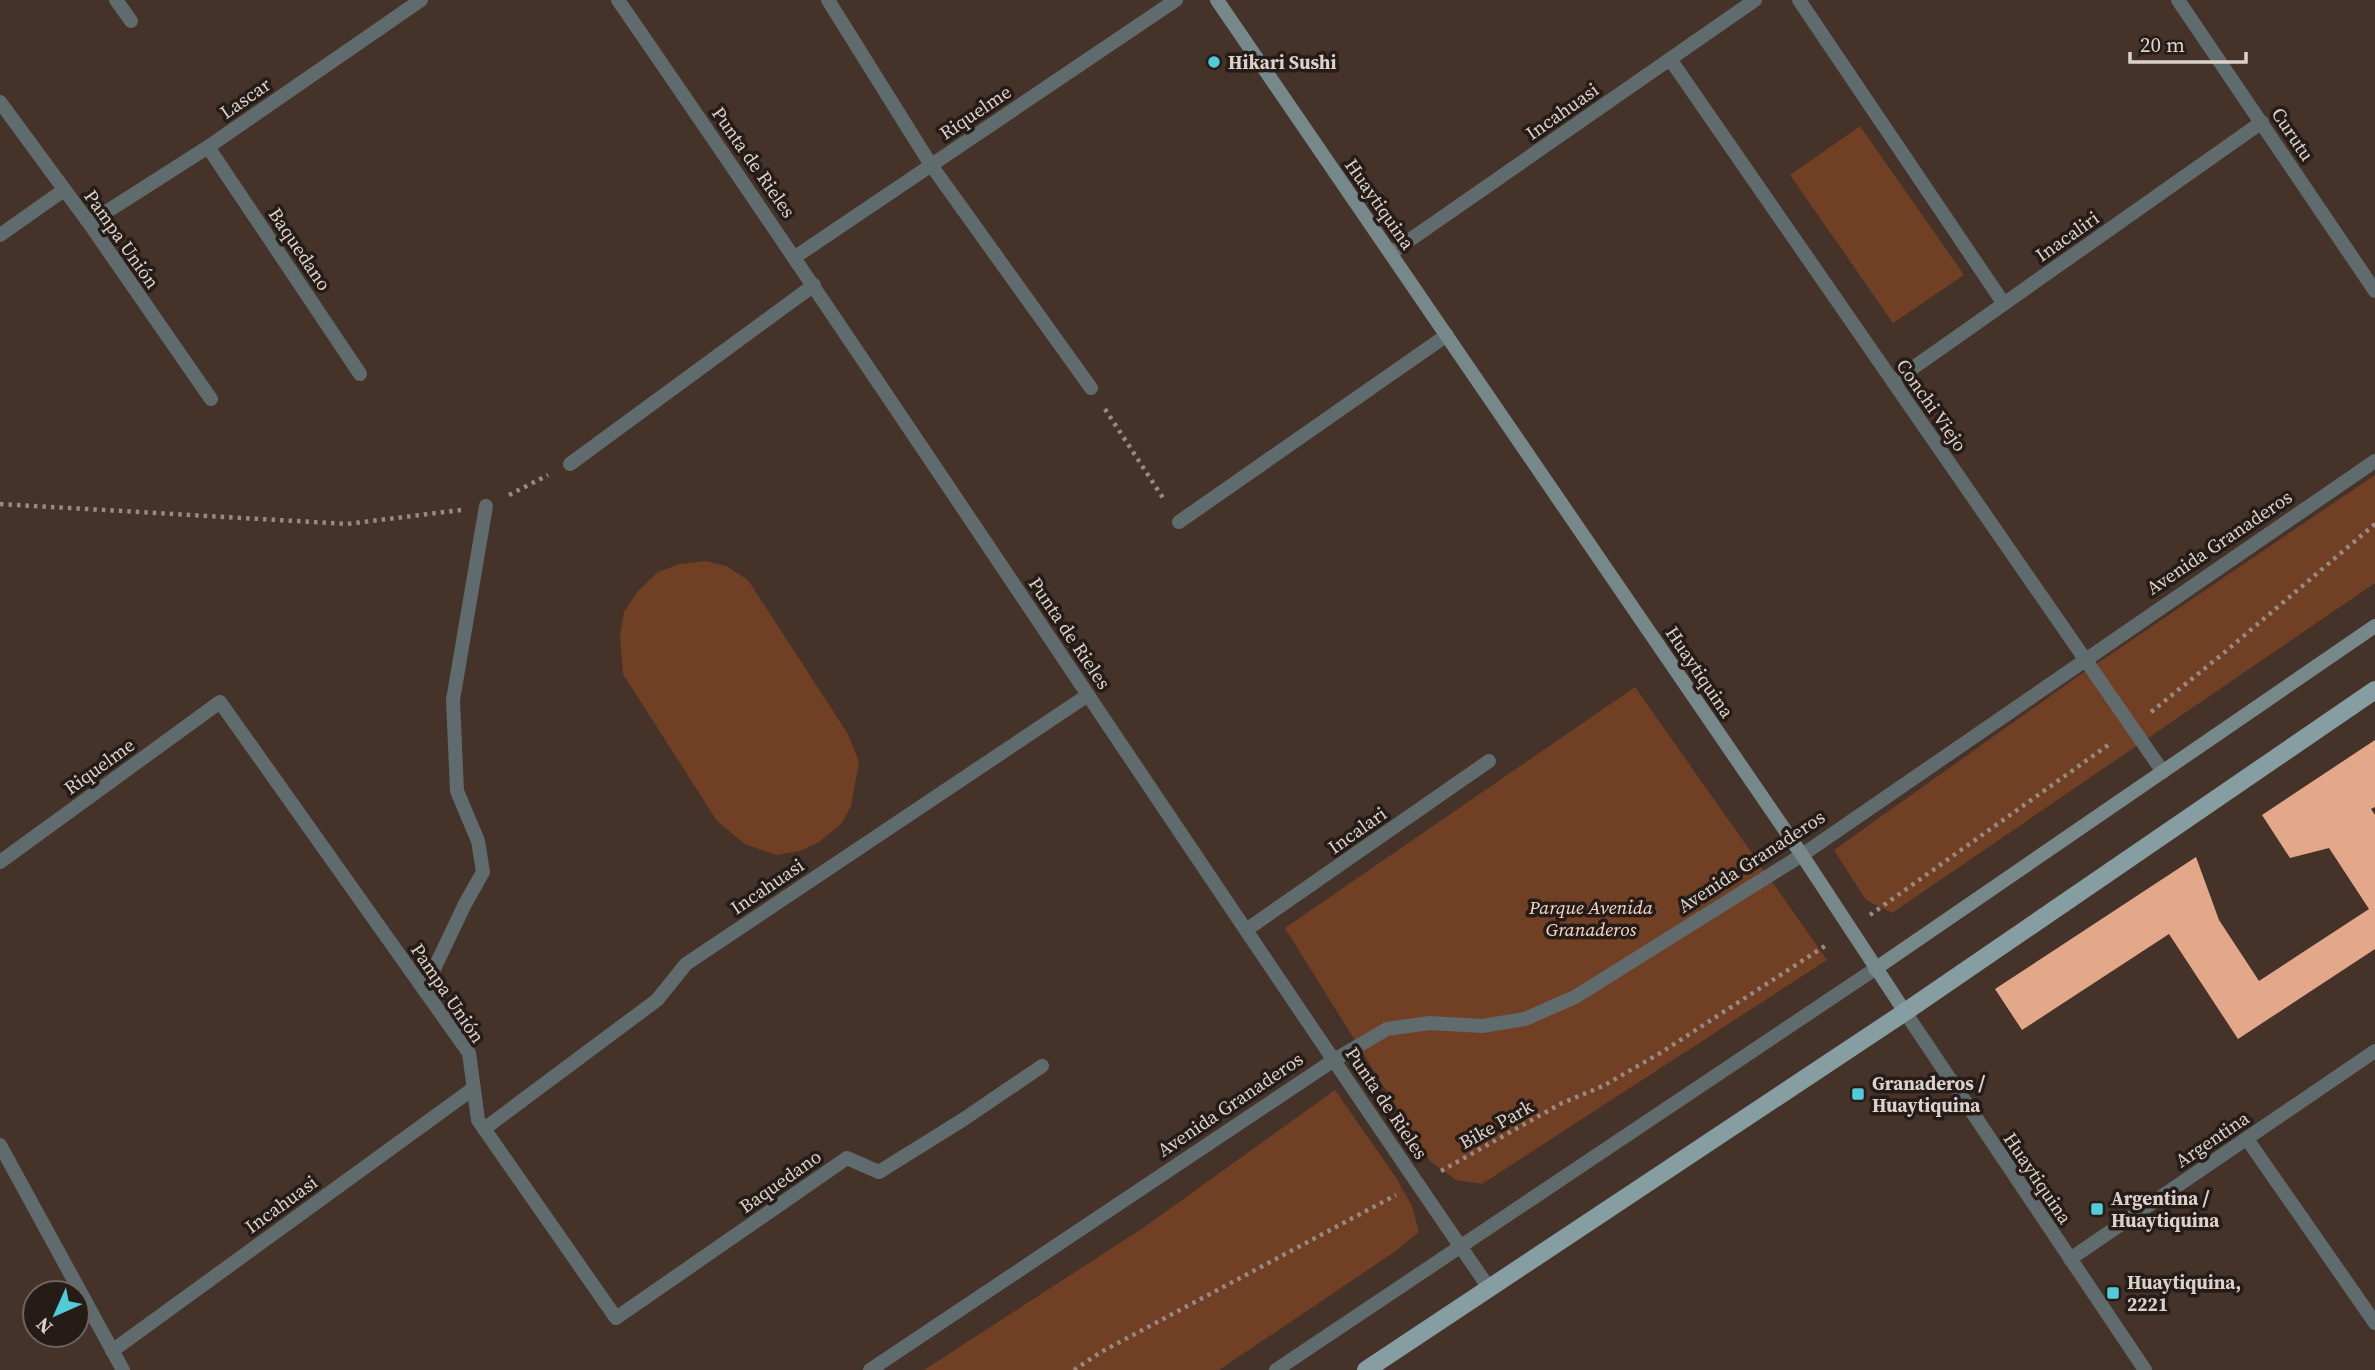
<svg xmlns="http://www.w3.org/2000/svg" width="2375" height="1370" viewBox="0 0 2375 1370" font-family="'Source Serif 4',serif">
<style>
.green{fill:#713f24}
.building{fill:#e3a88a}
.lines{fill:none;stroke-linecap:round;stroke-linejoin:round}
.path{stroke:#988982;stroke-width:4.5;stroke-dasharray:3.5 5;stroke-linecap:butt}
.service{stroke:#606b6d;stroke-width:14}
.minor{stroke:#606b6d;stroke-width:14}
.tertiary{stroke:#606b6d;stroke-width:14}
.secondary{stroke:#76888a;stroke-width:14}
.primary{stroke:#869ea1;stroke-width:18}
.poi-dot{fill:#52cbd9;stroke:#251c18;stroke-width:2.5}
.labels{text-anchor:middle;stroke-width:7;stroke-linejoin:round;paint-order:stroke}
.poi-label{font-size:19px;font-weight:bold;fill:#ddd1cb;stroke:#251c18;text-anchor:start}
.street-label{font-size:19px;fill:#ddd1cb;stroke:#251c18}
.park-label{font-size:19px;font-style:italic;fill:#f8d5c4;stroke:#251c18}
</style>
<rect width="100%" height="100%" fill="#453229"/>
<!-- green -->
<path class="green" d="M 1860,126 L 1964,275 L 1893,323 L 1790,175 Z
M 2375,475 L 2375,583 L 1892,913 L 1866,900 L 1834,850 L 2077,677 Z
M 706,561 L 726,566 L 748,580 L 848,734 L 859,762 L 851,806 L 842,823 L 819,842 L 800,851 L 776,855 L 745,844 L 717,821 L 623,674 L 620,636 L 624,612 L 638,591 L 658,572 L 680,564 Z
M 1635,687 L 1827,960 L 1482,1184 L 1456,1180 L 1430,1161 L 1285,928 Z
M 1335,1090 L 1395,1176 L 1412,1206 L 1419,1232 L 1393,1253 L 1219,1370 L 924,1370 L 1143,1228 Z"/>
<!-- building -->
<path class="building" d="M 2375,740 L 2375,807 L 2371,809 L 2375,815 L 2375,949 L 2238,1039 L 2169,934 L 2022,1030 L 1995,989 L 2196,857 L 2219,920 L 2259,981 L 2369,909 L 2329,848 L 2290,858 L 2262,815 Z"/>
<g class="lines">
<!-- path -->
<path class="path" d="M 1105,409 L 1165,501
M 509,495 L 548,475
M 0,504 L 347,524 L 461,510
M 2151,712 L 2225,652 L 2375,524
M 1870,915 L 2111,743
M 1441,1171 L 1562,1103 L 1603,1086 L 1662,1052 L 1828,944
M 1074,1370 L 1101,1352 L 1396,1195"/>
<!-- service -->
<path class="service" d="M 828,0 L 931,165 L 1091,388
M 424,990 L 465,904 L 483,872 L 478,841 L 457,791 L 453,700 L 486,506"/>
<!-- minor -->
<path class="minor" d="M 116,0 L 131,21
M 1799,0 L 2004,304
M 2178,0 L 2375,291
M 1670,59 L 2163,772
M 0,102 L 89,223 L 211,399
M 208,147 L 360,374
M 89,223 L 208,147 L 421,0
M 0,235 L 64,190
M 1391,253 L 1755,0
M 795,257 L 1176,0
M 1893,382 L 2262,122
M 570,464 L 814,285
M 1179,522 L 1447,335
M 0,862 L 220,702 L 469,1053 L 478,1120 L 616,1318 L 847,1158 L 879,1172 L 964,1119 L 1042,1066
M 1246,930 L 1489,761
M 484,1129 L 657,1000 L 686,964 L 1088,695
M 2247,1139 L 2375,1323
M 2070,1259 L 2375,1051
M 112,1351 L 474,1088
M 870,1370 L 1334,1060 L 1387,1029 L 1430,1023 L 1482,1026 L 1525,1019 L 1575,997 L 1802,855 L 2375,461"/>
<!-- tertiary -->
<path class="tertiary" d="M 618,0 C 913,427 1195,861 1489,1288
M 1905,1012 L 2145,1370
M 0,1145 L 123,1370
M 1276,1370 L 1875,969"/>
<!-- secondary -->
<path class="secondary" d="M 1217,0 L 1802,855 L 1905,1012
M 1875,969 L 2375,626"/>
<!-- primary -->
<path class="primary" d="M 1366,1370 L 1905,1012 L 2375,690"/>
</g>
<!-- markers -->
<g class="poi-dot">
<circle cx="1214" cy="62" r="7"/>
<rect x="1851" y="1087" width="14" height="14" rx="3.5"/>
<rect x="2090" y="1202" width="14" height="14" rx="3.5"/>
<rect x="2106" y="1286" width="14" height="14" rx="3.5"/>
</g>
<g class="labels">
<!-- poi labels -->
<g class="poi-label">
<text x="1228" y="69">Hikari Sushi</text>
<text x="1872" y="1090">Granaderos /<tspan x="1872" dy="22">Huaytiquina</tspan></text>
<text x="2111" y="1205">Argentina /<tspan x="2111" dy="22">Huaytiquina</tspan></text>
<text x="2127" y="1289">Huaytiquina,<tspan x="2127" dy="22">2221</tspan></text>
</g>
<!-- street labels -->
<g class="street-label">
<text transform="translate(245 98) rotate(-35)" y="7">Lascar</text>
<text transform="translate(1562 111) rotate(-35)" y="7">Incahuasi</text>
<text transform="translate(975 112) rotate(-34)" y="7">Riquelme</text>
<text transform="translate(2293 134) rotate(56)" y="7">Curutu</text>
<text transform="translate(754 162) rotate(55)" y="7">Punta de Rieles</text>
<text transform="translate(1380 204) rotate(55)" y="7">Huaytiquina</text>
<text transform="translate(2067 236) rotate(-35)" y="7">Inacaliri</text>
<text transform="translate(122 239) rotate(55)" y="7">Pampa Unión</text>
<text transform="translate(300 249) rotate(56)" y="7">Baquedano</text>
<text transform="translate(1932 405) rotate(55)" y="7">Conchi Viejo</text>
<text transform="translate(2219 542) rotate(-34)" y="7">Avenida Granaderos</text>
<text transform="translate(1070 633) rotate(56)" y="7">Punta de Rieles</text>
<text transform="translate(1700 672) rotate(56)" y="7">Huaytiquina</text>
<text transform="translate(99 766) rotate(-36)" y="7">Riquelme</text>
<text transform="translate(1357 830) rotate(-35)" y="7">Incalari</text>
<text transform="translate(1751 861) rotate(-33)" y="7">Avenida Granaderos</text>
<text transform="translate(767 886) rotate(-34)" y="7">Incahuasi</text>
<text transform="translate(448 993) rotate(56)" y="7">Pampa Unión</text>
<text transform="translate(1387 1103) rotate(56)" y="7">Punta de Rieles</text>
<text transform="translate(1230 1104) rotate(-34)" y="7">Avenida Granaderos</text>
<text transform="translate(1496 1124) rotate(-29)" y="7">Bike Park</text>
<text transform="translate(2212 1139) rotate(-34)" y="7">Argentina</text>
<text transform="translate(2038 1178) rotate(56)" y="7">Huaytiquina</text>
<text transform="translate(780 1181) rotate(-35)" y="7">Baquedano</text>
<text transform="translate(281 1204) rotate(-36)" y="7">Incahuasi</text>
</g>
<!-- park labels -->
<g class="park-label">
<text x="1591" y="914">Parque Avenida<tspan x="1591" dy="22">Granaderos</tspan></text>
</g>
</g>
<!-- north arrow -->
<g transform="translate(56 1314) rotate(225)"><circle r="33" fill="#251c18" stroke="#6f6460" stroke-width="2"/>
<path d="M0-5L12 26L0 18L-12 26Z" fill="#52cbd9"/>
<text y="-10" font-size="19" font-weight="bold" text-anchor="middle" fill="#ddd1cb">N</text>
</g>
<!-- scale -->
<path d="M2130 52v10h116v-10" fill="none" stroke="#ddd1cb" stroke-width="3.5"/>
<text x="2140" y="52" font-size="21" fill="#ddd1cb" stroke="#251c18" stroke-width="5" paint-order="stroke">20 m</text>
</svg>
